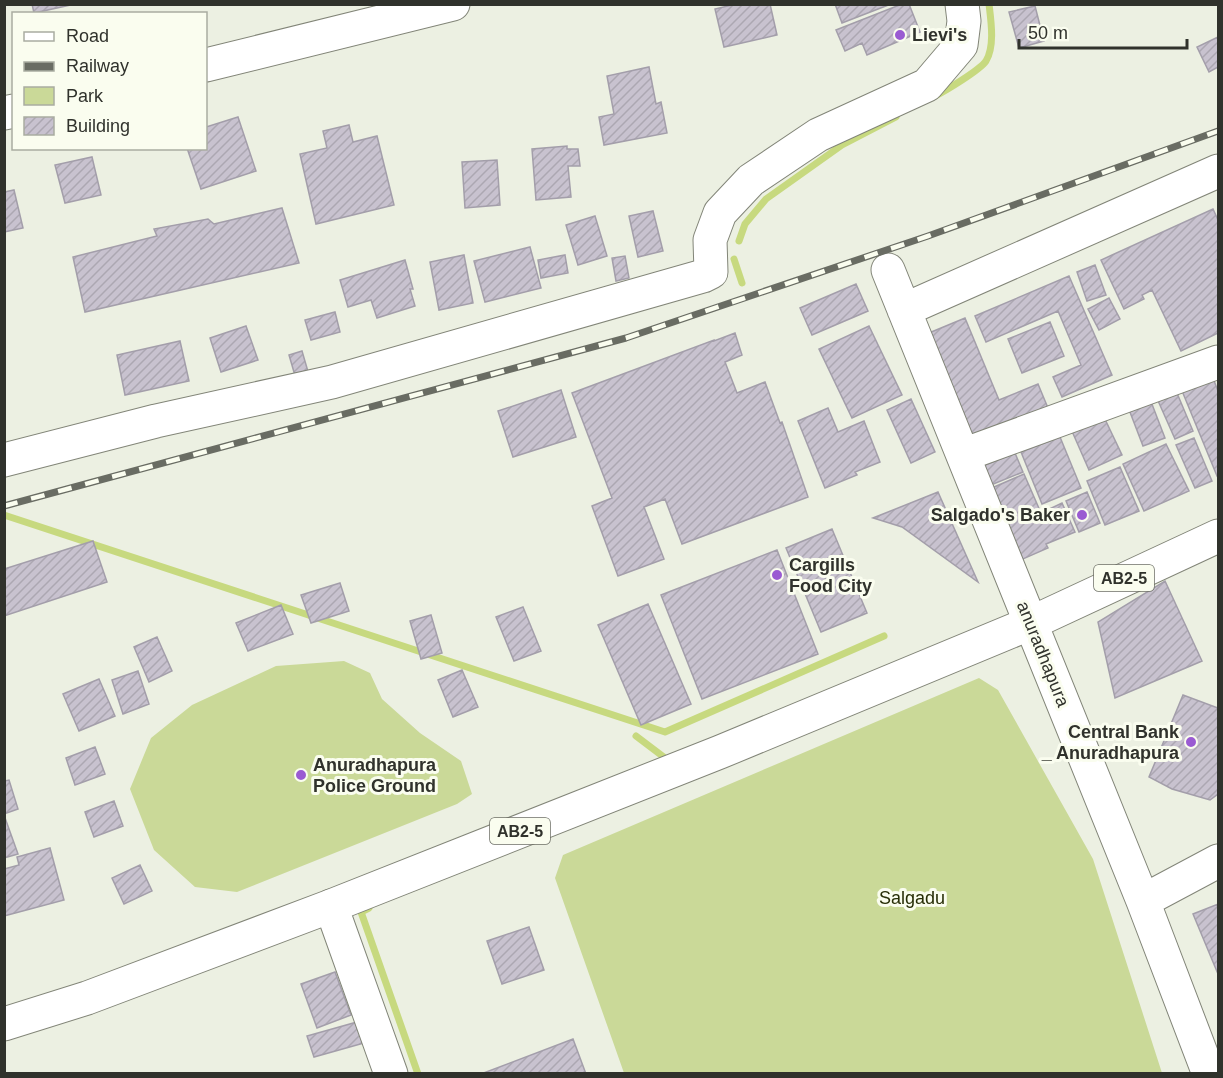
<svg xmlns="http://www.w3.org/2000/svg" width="1223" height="1078" viewBox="0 0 1223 1078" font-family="Arial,sans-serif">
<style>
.park{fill:#cad998}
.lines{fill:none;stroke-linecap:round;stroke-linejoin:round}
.stream{stroke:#c7d97f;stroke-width:7}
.building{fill:url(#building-hatch);stroke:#a39eaa;stroke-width:1.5}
.minor-casing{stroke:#828578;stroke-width:35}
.major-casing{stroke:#828578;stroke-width:35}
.minor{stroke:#fff;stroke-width:33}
.major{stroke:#fff;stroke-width:33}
.rail-casing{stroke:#696c63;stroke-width:7}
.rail{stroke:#fafdef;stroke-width:4.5;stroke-dasharray:14;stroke-linecap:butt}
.poi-dot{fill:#9a5bd2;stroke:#fafdef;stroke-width:2}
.labels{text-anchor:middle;stroke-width:6;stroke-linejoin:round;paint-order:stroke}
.shield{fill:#fafdef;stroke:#6d6f66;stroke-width:1.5}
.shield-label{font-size:16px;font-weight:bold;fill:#30322c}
.poi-label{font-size:18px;font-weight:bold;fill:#30322c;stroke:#fafdef;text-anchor:start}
.street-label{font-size:18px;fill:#30322c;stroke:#fafdef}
.park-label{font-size:18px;fill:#272e07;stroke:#fafdef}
</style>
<defs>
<pattern id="building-hatch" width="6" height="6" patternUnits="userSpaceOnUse" patternTransform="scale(1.5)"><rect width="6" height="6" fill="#c8c2cf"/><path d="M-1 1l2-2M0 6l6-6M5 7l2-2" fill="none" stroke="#aca7b2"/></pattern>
</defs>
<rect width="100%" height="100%" fill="#ecf0e2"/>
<!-- park -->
<path class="park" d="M 344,661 L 370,673 L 382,699 L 420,733 L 461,761 L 472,794 L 457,804 L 237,892 L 195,887 L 154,850 L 130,789 L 151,738 L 192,705 L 276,666 Z
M 979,678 L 998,690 L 1093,859 L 1162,1073 L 624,1073 L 555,878 L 563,855 Z"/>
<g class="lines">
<!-- stream -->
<path class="stream" d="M 935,96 C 945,91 980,70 986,61 C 995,46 991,21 989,4
M 739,241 L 745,224 L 766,199 L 842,145 L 896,117
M 734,259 L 742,283
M 4,515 L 665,732 L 884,636
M 636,736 L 669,761
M 369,908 L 361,912 L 418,1074"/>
</g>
<!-- building -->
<path class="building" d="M 32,4 L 75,4 L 34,13 Z
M 736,4 L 770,4 L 777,35 L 724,47 L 715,9 Z
M 835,4 L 891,4 L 842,23 Z
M 902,4 L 909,4 L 920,32 L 867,55 L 862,43 L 845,51 L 836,30 Z
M 1035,6 L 1044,41 L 1019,48 L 1009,12 Z
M 1218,37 L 1218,67 L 1209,72 L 1197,47 Z
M 649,67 L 656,104 L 661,102 L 667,133 L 604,145 L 599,117 L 614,114 L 607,76 Z
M 238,117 L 256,171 L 201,189 L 187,148 L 206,148 L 206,127 Z
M 349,125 L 353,142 L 377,136 L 394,205 L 316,224 L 300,154 L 327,148 L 323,131 Z
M 567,146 L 567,149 L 578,149 L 580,166 L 568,166 L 571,197 L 536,200 L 532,149 Z
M 92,157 L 101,195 L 65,203 L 55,165 Z
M 497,160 L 500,205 L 465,208 L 462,162 Z
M 14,190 L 23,228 L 4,232 L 4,192 Z
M 282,208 L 299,263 L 85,312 L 73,257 L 157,236 L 154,229 L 208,219 L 214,224 Z
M 1213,209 L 1218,220 L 1218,333 L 1181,351 L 1152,290 L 1142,295 L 1144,299 L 1124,309 L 1101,260 Z
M 653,211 L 663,251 L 638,257 L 629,216 Z
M 595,216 L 607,256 L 578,265 L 566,225 Z
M 530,247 L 541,288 L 485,302 L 474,261 Z
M 464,255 L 473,303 L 439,310 L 430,262 Z
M 565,255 L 568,273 L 541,278 L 538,260 Z
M 625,256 L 629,278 L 616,281 L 612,258 Z
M 405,260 L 413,289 L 410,289 L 415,306 L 377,318 L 371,300 L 348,307 L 340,280 Z
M 1095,265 L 1106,295 L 1087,301 L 1077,272 Z
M 1069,276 L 1112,375 L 1062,397 L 1053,377 L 1081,365 L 1058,311 L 986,342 L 975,316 Z
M 856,284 L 868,311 L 812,335 L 800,308 Z
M 1109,298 L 1120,319 L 1099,330 L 1088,309 Z
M 335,312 L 340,332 L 311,340 L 305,320 Z
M 965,318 L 999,400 L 1038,384 L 1048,408 L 969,441 L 929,333 Z
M 1050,322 L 1064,356 L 1022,373 L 1008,339 Z
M 246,326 L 258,360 L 221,372 L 210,338 Z
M 869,326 L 902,395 L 852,418 L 819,349 Z
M 735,333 L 742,355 L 725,362 L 737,393 L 765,382 L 780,423 L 782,422 L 808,497 L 682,544 L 665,499 L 644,507 L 664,559 L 618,576 L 592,506 L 612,498 L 572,393 L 714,340 L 714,341 Z
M 180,341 L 189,381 L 125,395 L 117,355 Z
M 302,351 L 309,375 L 296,379 L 289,355 Z
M 1211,373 L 1218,391 L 1218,475 L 1217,476 L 1180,386 Z
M 1174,386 L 1193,431 L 1175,439 L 1155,394 Z
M 561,390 L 576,437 L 513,457 L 498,411 Z
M 911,399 L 935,452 L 911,463 L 887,410 Z
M 1150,399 L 1165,438 L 1143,446 L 1128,407 Z
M 828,408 L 838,432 L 864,421 L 880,462 L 855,472 L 857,475 L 825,488 L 798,421 Z
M 1103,415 L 1122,455 L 1089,470 L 1071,429 Z
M 1060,437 L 1081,488 L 1042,504 L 1021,452 Z
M 1194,438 L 1212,481 L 1195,488 L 1176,445 Z
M 1166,444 L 1189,491 L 1144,511 L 1123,464 Z
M 1015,453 L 1023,472 L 986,487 L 978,468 Z
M 1120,467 L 1139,511 L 1105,525 L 1087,481 Z
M 1024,474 L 1041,513 L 1062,503 L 1075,532 L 1046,544 L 1048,548 L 1016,562 L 985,491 Z
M 938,492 L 978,582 L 902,527 L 873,518 Z
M 1087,492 L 1100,523 L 1079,532 L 1066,501 Z
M 832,529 L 867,613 L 821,632 L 786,548 Z
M 93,541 L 107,582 L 4,616 L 4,569 Z
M 777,550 L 818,654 L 702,699 L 661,595 Z
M 1165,581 L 1202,661 L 1115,698 L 1098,622 Z
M 340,583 L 349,611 L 311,623 L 301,595 Z
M 648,604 L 691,704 L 641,725 L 598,625 Z
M 281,605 L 293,634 L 248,651 L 236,623 Z
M 523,607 L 541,651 L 514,661 L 496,617 Z
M 431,615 L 442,653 L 421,659 L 410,621 Z
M 157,637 L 172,671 L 149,682 L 134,647 Z
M 462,670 L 478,707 L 453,717 L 438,680 Z
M 138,671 L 149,704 L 123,714 L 112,680 Z
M 99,679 L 115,716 L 79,731 L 63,694 Z
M 1183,695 L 1218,708 L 1218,794 L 1210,800 L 1172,789 L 1149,777 Z
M 95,747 L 105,774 L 75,785 L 66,758 Z
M 9,780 L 18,809 L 4,814 L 4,781 Z
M 114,801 L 123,826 L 94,837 L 85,812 Z
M 4,815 L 18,854 L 4,858 Z
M 50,848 L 64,900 L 4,916 L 4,869 L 19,865 L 17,857 Z
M 140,865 L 152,891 L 124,904 L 112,878 Z
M 1218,904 L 1218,974 L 1193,914 Z
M 529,927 L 544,970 L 502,984 L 487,941 Z
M 335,972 L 351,1015 L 317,1028 L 301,984 Z
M 357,1022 L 364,1043 L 314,1057 L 307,1036 Z
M 573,1039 L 586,1074 L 481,1074 Z"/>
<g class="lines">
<defs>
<path id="minor" d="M 206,65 L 453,4
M 4,113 L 14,111
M 888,270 L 1143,901 L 1209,1074
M 904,310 L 1218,171
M 963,455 L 1218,362
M 4,460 L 156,421 L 332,382 L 703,276 L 711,272 L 710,240 L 720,213 L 751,180 L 818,135 L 927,85 L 961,45 L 964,21 L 962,4
M 1143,901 L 1218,861
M 331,906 L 391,1074"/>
<path id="major" d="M 4,1024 L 87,998 L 331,906 L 720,752 L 1031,623 L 1218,536"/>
</defs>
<!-- minor casing -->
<use href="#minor" class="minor-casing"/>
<!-- major casing -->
<use href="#major" class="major-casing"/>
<!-- minor -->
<use href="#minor" class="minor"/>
<!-- major -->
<use href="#major" class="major"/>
<defs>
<path id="rail" d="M 4,506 L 626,338 L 928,236 L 1218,131"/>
</defs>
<!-- rail casing -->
<use href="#rail" class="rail-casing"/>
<!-- rail -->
<use href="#rail" class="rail"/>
</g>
<!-- markers -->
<g class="poi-dot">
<circle cx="900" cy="35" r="6"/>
<circle cx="1082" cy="515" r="6"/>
<circle cx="777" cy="575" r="6"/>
<circle cx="1191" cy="742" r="6"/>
<circle cx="301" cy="775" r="6"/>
</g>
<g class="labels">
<!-- shield labels -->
<g class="shield">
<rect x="1094" y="565" width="60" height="26" rx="4.5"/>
<rect x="490" y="818" width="60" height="26" rx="4.5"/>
</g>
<g class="shield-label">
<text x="1124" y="584">AB2-5</text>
<text x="520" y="837">AB2-5</text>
</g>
<!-- poi labels -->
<g class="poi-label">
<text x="912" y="41">Lievi's</text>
<text x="1070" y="521" text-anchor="end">Salgado's Baker</text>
<text x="789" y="571">Cargills<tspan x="789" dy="21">Food City</tspan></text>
<text x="1179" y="738" text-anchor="end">Central Bank<tspan x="1179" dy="21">_ Anuradhapura</tspan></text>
<text x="313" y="771">Anuradhapura<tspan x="313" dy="21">Police Ground</tspan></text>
</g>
<!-- street labels -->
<g class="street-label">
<text transform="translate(1043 654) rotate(68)" y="6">anuradhapura</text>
</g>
<!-- park labels -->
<g class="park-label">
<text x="912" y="904">Salgadu</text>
</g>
</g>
<!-- border -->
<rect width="1223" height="1078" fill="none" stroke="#30322c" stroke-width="12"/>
<!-- legend -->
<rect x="12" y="12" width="195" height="138" fill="#fafdef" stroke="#a9aca1" stroke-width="1.5"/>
<rect x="24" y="32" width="30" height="9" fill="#ffffff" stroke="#a9aca1" stroke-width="1.5"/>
<text x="66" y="42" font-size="18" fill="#30322c">Road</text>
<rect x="24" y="62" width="30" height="9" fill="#696c63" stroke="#a9aca1" stroke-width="1.5"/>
<text x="66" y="72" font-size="18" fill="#30322c">Railway</text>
<rect x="24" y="87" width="30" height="18" fill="#cad998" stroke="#a9aca1" stroke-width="1.5"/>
<text x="66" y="102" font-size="18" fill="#30322c">Park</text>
<rect x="24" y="117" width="30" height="18" fill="url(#building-hatch)" stroke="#a9aca1" stroke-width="1.5"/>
<text x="66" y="132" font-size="18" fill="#30322c">Building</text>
<!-- scale -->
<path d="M1019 39v9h168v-9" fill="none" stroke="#30322c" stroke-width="3"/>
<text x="1028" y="39" font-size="18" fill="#30322c" stroke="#fafdef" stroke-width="4.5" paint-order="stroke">50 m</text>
</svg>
